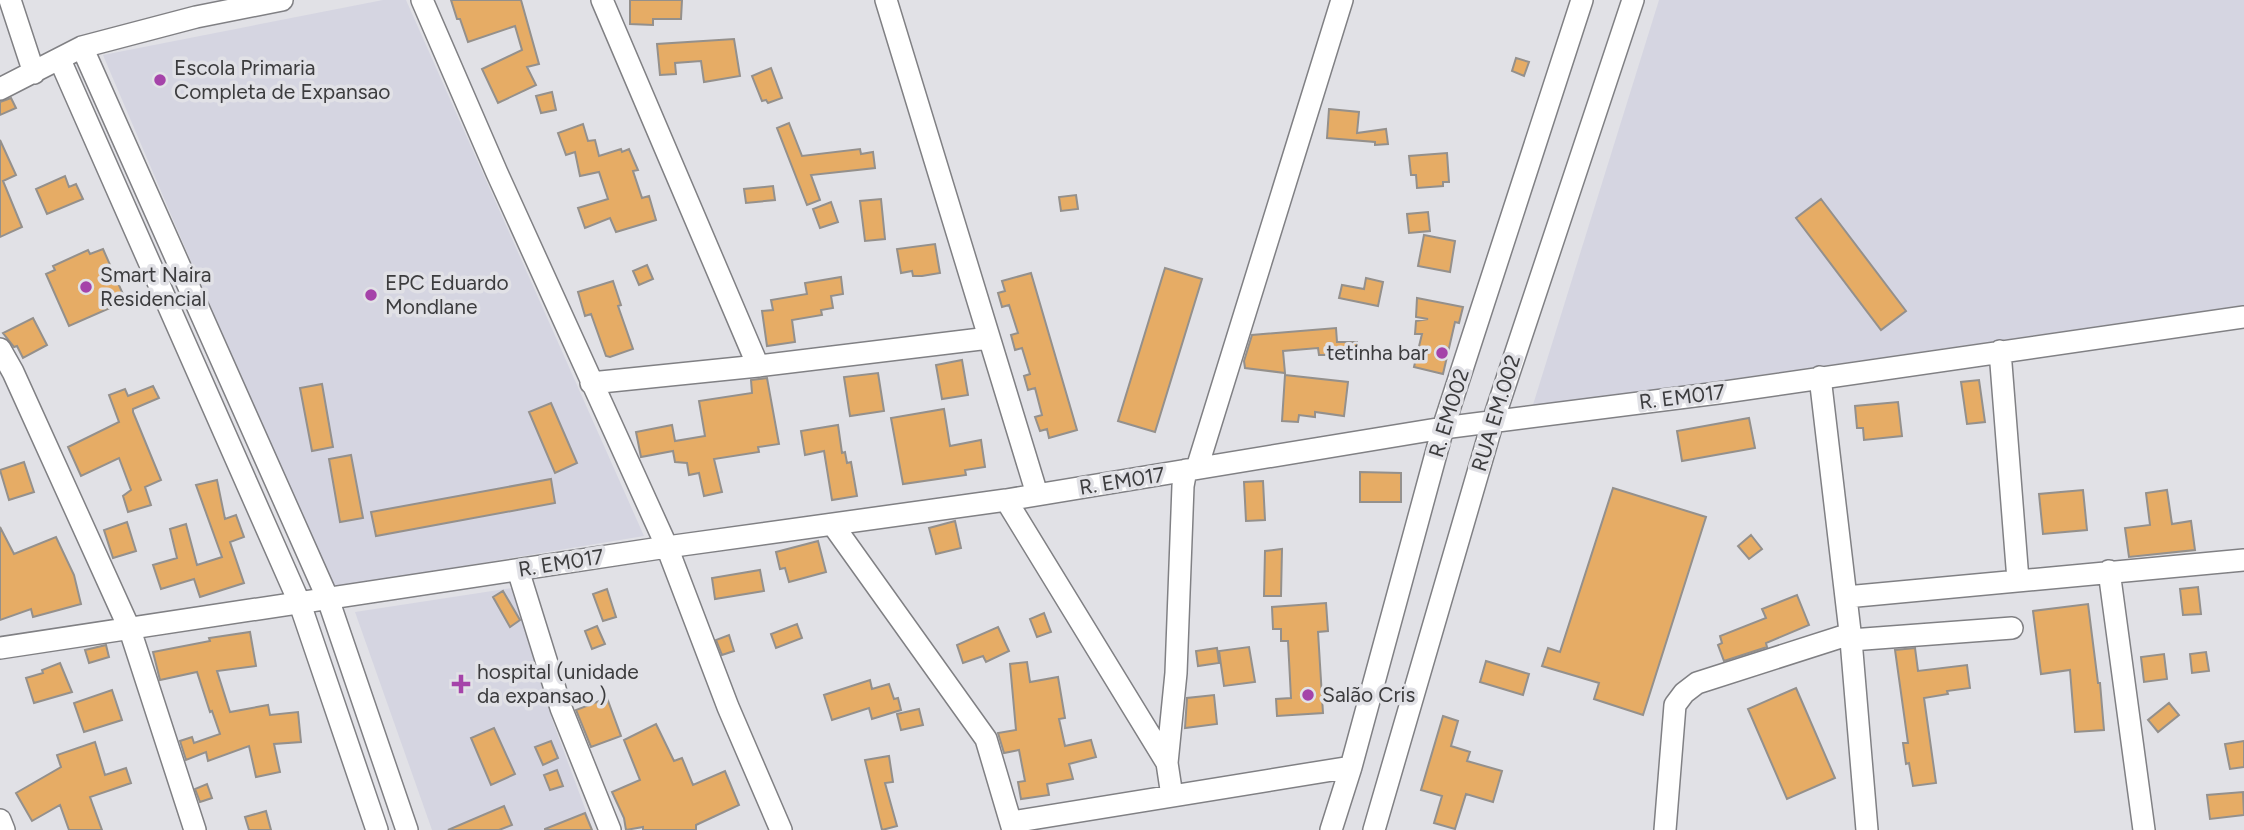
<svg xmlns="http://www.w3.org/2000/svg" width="2244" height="830" viewBox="0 0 2244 830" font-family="Figtree,sans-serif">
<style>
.built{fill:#d5d5e1}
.building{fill:#e6ac65;stroke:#94908c;stroke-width:2}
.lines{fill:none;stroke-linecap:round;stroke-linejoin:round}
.minor-casing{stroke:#808084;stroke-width:24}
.minor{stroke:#fff;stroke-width:21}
.poi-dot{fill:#a543a9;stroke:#e1e1e6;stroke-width:2.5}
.labels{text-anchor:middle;stroke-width:7;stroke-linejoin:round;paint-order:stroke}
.poi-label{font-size:21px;fill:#3c3c3e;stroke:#e1e1e6;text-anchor:start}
.street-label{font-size:21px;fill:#3c3c3e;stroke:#e1e1e6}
</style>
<rect width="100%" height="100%" fill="#e1e1e6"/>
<!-- built -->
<path class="built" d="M 383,0 L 406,0 L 644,536 L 330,588 L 103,55 Z
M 1659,0 L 2244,0 L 2244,305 L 1532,408 Z
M 512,588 L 553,722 L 593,830 L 432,830 L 355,612 Z"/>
<!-- building -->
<path class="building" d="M 451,0 L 521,0 L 539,64 L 527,67 L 536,85 L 498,103 L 482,69 L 522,50 L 515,26 L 468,42 L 460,19 L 457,19 Z
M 630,0 L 682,0 L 681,19 L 653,19 L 653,25 L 630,24 Z
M 734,39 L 740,76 L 704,82 L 701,61 L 675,63 L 676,74 L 660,75 L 657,44 Z
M 1516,58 L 1529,62 L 1524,76 L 1512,71 Z
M 771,68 L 782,98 L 768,103 L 766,100 L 762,101 L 752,76 Z
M 552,92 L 556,110 L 541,113 L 536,96 Z
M 11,98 L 16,108 L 0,115 L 0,102 Z
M 1329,109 L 1359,112 L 1357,133 L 1386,129 L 1388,144 L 1375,145 L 1375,142 L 1327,138 Z
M 789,123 L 802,156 L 860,149 L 861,154 L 873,152 L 875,168 L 811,175 L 820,200 L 807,205 L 777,128 Z
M 583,124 L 588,141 L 595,140 L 599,156 L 621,149 L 622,152 L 629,149 L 638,170 L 633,171 L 642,198 L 649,196 L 656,220 L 616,232 L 610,218 L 585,228 L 578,208 L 608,199 L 599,172 L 580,176 L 575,152 L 566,155 L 558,133 Z
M 0,140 L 16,175 L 3,181 L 22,227 L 0,237 Z
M 1447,153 L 1449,182 L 1443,182 L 1443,186 L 1417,188 L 1416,175 L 1411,175 L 1409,156 Z
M 65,176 L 69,187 L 76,184 L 83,199 L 47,214 L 36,189 Z
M 773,186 L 775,200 L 746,203 L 744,189 Z
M 1076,195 L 1078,209 L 1061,211 L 1059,197 Z
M 881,199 L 885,239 L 865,241 L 860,201 Z
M 1821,199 L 1906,311 L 1881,330 L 1796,218 Z
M 831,202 L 838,222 L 820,228 L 813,209 Z
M 1428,212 L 1430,231 L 1409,233 L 1407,214 Z
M 1424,235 L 1455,241 L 1450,272 L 1418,266 Z
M 935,244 L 940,273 L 922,276 L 913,276 L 912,271 L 901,273 L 897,249 Z
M 103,249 L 126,301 L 69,326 L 46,274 L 55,270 L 53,266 L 88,250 L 90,254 Z
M 647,265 L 653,279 L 639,285 L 633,271 Z
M 1165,268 L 1202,279 L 1155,432 L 1118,421 Z
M 1031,273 L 1077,430 L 1049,438 L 1047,429 L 1040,431 L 1035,417 L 1042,415 L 1035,388 L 1028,390 L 1024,376 L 1030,374 L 1022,348 L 1015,350 L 1011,335 L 1018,333 L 1009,305 L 1002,307 L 998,293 L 1005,291 L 1002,281 Z
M 841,277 L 843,294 L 831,296 L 833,308 L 821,310 L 822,315 L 792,320 L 795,342 L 767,346 L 762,311 L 773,310 L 771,300 L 807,294 L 805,283 Z
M 1366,278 L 1383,282 L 1378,306 L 1339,298 L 1342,285 L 1364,289 Z
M 613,281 L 621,305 L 618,306 L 633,349 L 610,357 L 606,356 L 591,314 L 585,316 L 578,292 Z
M 1417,298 L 1463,307 L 1459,323 L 1455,322 L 1443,374 L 1414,367 L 1422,334 L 1415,334 L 1416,321 L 1428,319 L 1416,317 Z
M 33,318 L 47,345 L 23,358 L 17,346 L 14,347 L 3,333 Z
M 1336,328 L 1337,342 L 1357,342 L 1357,355 L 1319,355 L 1318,348 L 1283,351 L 1285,373 L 1245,368 L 1244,361 L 1252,335 Z
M 962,360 L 968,395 L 942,399 L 936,365 Z
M 878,373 L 884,411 L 850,416 L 844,377 Z
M 1285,375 L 1348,382 L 1344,416 L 1315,412 L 1315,417 L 1299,415 L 1298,422 L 1282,421 Z
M 767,378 L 779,444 L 758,447 L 759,452 L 714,459 L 722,492 L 704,496 L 699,473 L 689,475 L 687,463 L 675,462 L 673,451 L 641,457 L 636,432 L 672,425 L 675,441 L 705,436 L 699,401 L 752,393 L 751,380 Z
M 1979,380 L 1985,422 L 1967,424 L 1961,382 Z
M 322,384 L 333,447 L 312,451 L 300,388 Z
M 153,386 L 159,398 L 133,409 L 133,412 L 161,480 L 145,487 L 151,505 L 128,512 L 123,496 L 131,490 L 119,458 L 81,476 L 68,447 L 119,422 L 109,395 L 125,389 L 128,396 Z
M 1898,402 L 1902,436 L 1864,440 L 1863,428 L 1857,428 L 1855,406 Z
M 551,403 L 577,463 L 555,473 L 529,412 Z
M 944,409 L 950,446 L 981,440 L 985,467 L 965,470 L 966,475 L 903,484 L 891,418 Z
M 1749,418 L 1755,448 L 1682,461 L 1677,431 Z
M 838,425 L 842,453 L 845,452 L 847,463 L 851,462 L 857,496 L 832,500 L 824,451 L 805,455 L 801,431 Z
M 351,455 L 363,518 L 340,522 L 329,459 Z
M 24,462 L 34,492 L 9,500 L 0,470 Z
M 1360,472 L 1401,473 L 1401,502 L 1360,502 Z
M 551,479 L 555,503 L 376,536 L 371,512 Z
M 217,480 L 225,519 L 236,515 L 244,537 L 230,542 L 244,583 L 200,597 L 194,579 L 161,589 L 153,565 L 177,558 L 170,529 L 186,524 L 197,565 L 222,557 L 196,485 Z
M 1263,481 L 1265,520 L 1246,521 L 1244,482 Z
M 1613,488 L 1706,517 L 1643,715 L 1594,699 L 1599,683 L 1542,666 L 1548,648 L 1560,652 Z
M 2083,490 L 2087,530 L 2043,534 L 2039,494 Z
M 2167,490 L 2172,524 L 2191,521 L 2195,550 L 2129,557 L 2125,528 L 2150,525 L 2146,493 Z
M 955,521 L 961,548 L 936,554 L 929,528 Z
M 127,522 L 136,551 L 113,558 L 104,530 Z
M 0,527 L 14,554 L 56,537 L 74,575 L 81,604 L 33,617 L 31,609 L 0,620 Z
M 1751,535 L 1762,549 L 1749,559 L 1738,546 Z
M 818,541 L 826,572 L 789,582 L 785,568 L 780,569 L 776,552 Z
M 1282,549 L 1281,596 L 1264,596 L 1265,551 Z
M 760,570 L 764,591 L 715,599 L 712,578 Z
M 2198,587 L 2201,614 L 2183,615 L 2180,589 Z
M 607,589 L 616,617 L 603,621 L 593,594 Z
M 503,591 L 520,620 L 510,627 L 493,597 Z
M 1797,595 L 1809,625 L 1766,643 L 1767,647 L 1724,661 L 1718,645 L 1722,643 L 1720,636 L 1766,618 L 1762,609 Z
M 1326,603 L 1328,631 L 1318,632 L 1323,713 L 1277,716 L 1276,699 L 1291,698 L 1288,641 L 1281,641 L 1281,629 L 1273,629 L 1272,607 Z
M 2088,604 L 2098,683 L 2100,683 L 2104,730 L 2075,732 L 2070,670 L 2041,674 L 2033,611 Z
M 1044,613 L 1051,632 L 1037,637 L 1030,619 Z
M 797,624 L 802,638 L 776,648 L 771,634 Z
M 597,626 L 605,644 L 592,649 L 585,631 Z
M 998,627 L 1009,651 L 986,662 L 983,656 L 963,663 L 957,645 Z
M 250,632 L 256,666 L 217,671 L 230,712 L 268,705 L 270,715 L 298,712 L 301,742 L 274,744 L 280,772 L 256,777 L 249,746 L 208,761 L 206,752 L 186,760 L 180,741 L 192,737 L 194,743 L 220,734 L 212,711 L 210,712 L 197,672 L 160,680 L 153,652 L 210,641 L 209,638 Z
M 729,635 L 734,651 L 722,655 L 716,640 Z
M 106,645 L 109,657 L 89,663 L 85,650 Z
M 1249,647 L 1255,682 L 1224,686 L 1219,651 Z
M 1217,648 L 1219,663 L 1198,666 L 1196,651 Z
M 1915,648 L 1918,671 L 1967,665 L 1970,688 L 1947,691 L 1948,694 L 1924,698 L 1936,783 L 1913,786 L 1909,763 L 1906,764 L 1903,743 L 1908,743 L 1895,650 Z
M 2206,652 L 2209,671 L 2192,673 L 2190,654 Z
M 2164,654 L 2167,679 L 2144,682 L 2141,657 Z
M 1486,661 L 1529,674 L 1523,695 L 1480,682 Z
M 1027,662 L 1030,682 L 1058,677 L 1065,718 L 1059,719 L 1065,746 L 1091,740 L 1096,757 L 1069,764 L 1073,779 L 1047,784 L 1049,795 L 1021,799 L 1018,782 L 1025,781 L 1019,750 L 1004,753 L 998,733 L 1016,730 L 1010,664 Z
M 60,663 L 72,692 L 34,703 L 26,678 L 43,673 L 42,670 Z
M 870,680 L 872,689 L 889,684 L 894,699 L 898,698 L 901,710 L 872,719 L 869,708 L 832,720 L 824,695 Z
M 1796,688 L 1835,778 L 1787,799 L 1748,709 Z
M 112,690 L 122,720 L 84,732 L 74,703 Z
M 1214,695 L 1217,724 L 1185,728 L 1187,698 Z
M 607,698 L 621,736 L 591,747 L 576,710 Z
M 2169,703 L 2179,715 L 2158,732 L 2148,720 Z
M 919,709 L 923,725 L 901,730 L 897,714 Z
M 1443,716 L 1458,721 L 1451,746 L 1470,752 L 1467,761 L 1502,771 L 1493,802 L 1466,794 L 1455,829 L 1434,823 L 1442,796 L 1421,790 Z
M 656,724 L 674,761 L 682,758 L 693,785 L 725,771 L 739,805 L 696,825 L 696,830 L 643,830 L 643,827 L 626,830 L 624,818 L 612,792 L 640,780 L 624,740 Z
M 494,728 L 515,774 L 491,785 L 471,738 Z
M 551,741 L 558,758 L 543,765 L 535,747 Z
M 2244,741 L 2244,767 L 2230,769 L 2225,744 Z
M 95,742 L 105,775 L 126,768 L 131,783 L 90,797 L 102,830 L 69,830 L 60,805 L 32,821 L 16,793 L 61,767 L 57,755 Z
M 889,756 L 893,782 L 885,783 L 897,826 L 882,830 L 865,760 Z
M 557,770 L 563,786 L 550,790 L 544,775 Z
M 207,784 L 212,798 L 200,802 L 195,789 Z
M 2243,792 L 2244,815 L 2210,819 L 2207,795 Z
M 504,806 L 512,825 L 499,830 L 448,830 Z
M 266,811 L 271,830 L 249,830 L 245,817 Z
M 585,813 L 592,830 L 545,830 L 545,829 Z"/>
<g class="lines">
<defs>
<path id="minor" d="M 10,0 L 34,73
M 422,0 L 497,173 L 667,547 L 728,707 L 781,830
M 602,0 L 758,366
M 886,0 L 1037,494
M 82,47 L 328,599 L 407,830
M 60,60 L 300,604 L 377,830
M 0,89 L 82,47 L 196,17 L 282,0
M 0,349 L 13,372 L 130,630 L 195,830
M 2000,351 L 2018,580
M 1820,377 L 1851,640 L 1867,830
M 591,383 L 758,366 L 989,338
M 1197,468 L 1342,0
M 1006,500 L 1167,763 L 1172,796
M 833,525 L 986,739 L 1013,830
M 518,570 L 561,708 L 610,830
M 2109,571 L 2144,830
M 1846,597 L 2244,560
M 1851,640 L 2012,628
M 0,648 L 667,547 L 1006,500 L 1443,428 L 1718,393 L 2244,317
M 1167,763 L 1176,673 L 1183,486 L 1186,470
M 0,820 L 4,830
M 1012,822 L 1351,767
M 1331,830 L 1351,767 L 1443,428 L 1582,0
M 1374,830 L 1493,421 L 1633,0
M 1665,830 L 1675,705 L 1684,693 L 1697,683 L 1850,634"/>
</defs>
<!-- minor casing -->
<use href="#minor" class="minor-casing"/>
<!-- minor -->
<use href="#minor" class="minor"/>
</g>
<!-- markers -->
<g class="poi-dot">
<circle cx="160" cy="80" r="7"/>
<circle cx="86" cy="287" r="7"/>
<circle cx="371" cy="295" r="7"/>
<circle cx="1442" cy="353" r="7"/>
<path d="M457.5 673.5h7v7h7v7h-7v7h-7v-7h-7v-7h7z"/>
<circle cx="1308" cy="695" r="7"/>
</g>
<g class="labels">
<!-- poi labels -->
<g class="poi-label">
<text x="174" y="75">Escola Primaria<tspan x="174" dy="24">Completa de Expansao</tspan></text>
<text x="100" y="282">Smart Naira<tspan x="100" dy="24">Residencial</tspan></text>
<text x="385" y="290">EPC Eduardo<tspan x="385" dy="24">Mondlane</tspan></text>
<text x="1428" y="360" text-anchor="end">tetinha bar</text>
<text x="477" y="679">hospital (unidade<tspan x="477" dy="24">da expansao )</tspan></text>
<text x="1322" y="702">Salão Cris</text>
</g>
<!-- street labels -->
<g class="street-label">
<text transform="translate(1682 397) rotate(-7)" y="7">R. EM017</text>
<text transform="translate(1449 413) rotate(-73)" y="7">R. EM002</text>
<text transform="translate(1496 413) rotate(-73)" y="7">RUA EM.002</text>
<text transform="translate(1122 481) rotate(-9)" y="7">R. EM017</text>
<text transform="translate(561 563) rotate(-9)" y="7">R. EM017</text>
</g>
</g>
</svg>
